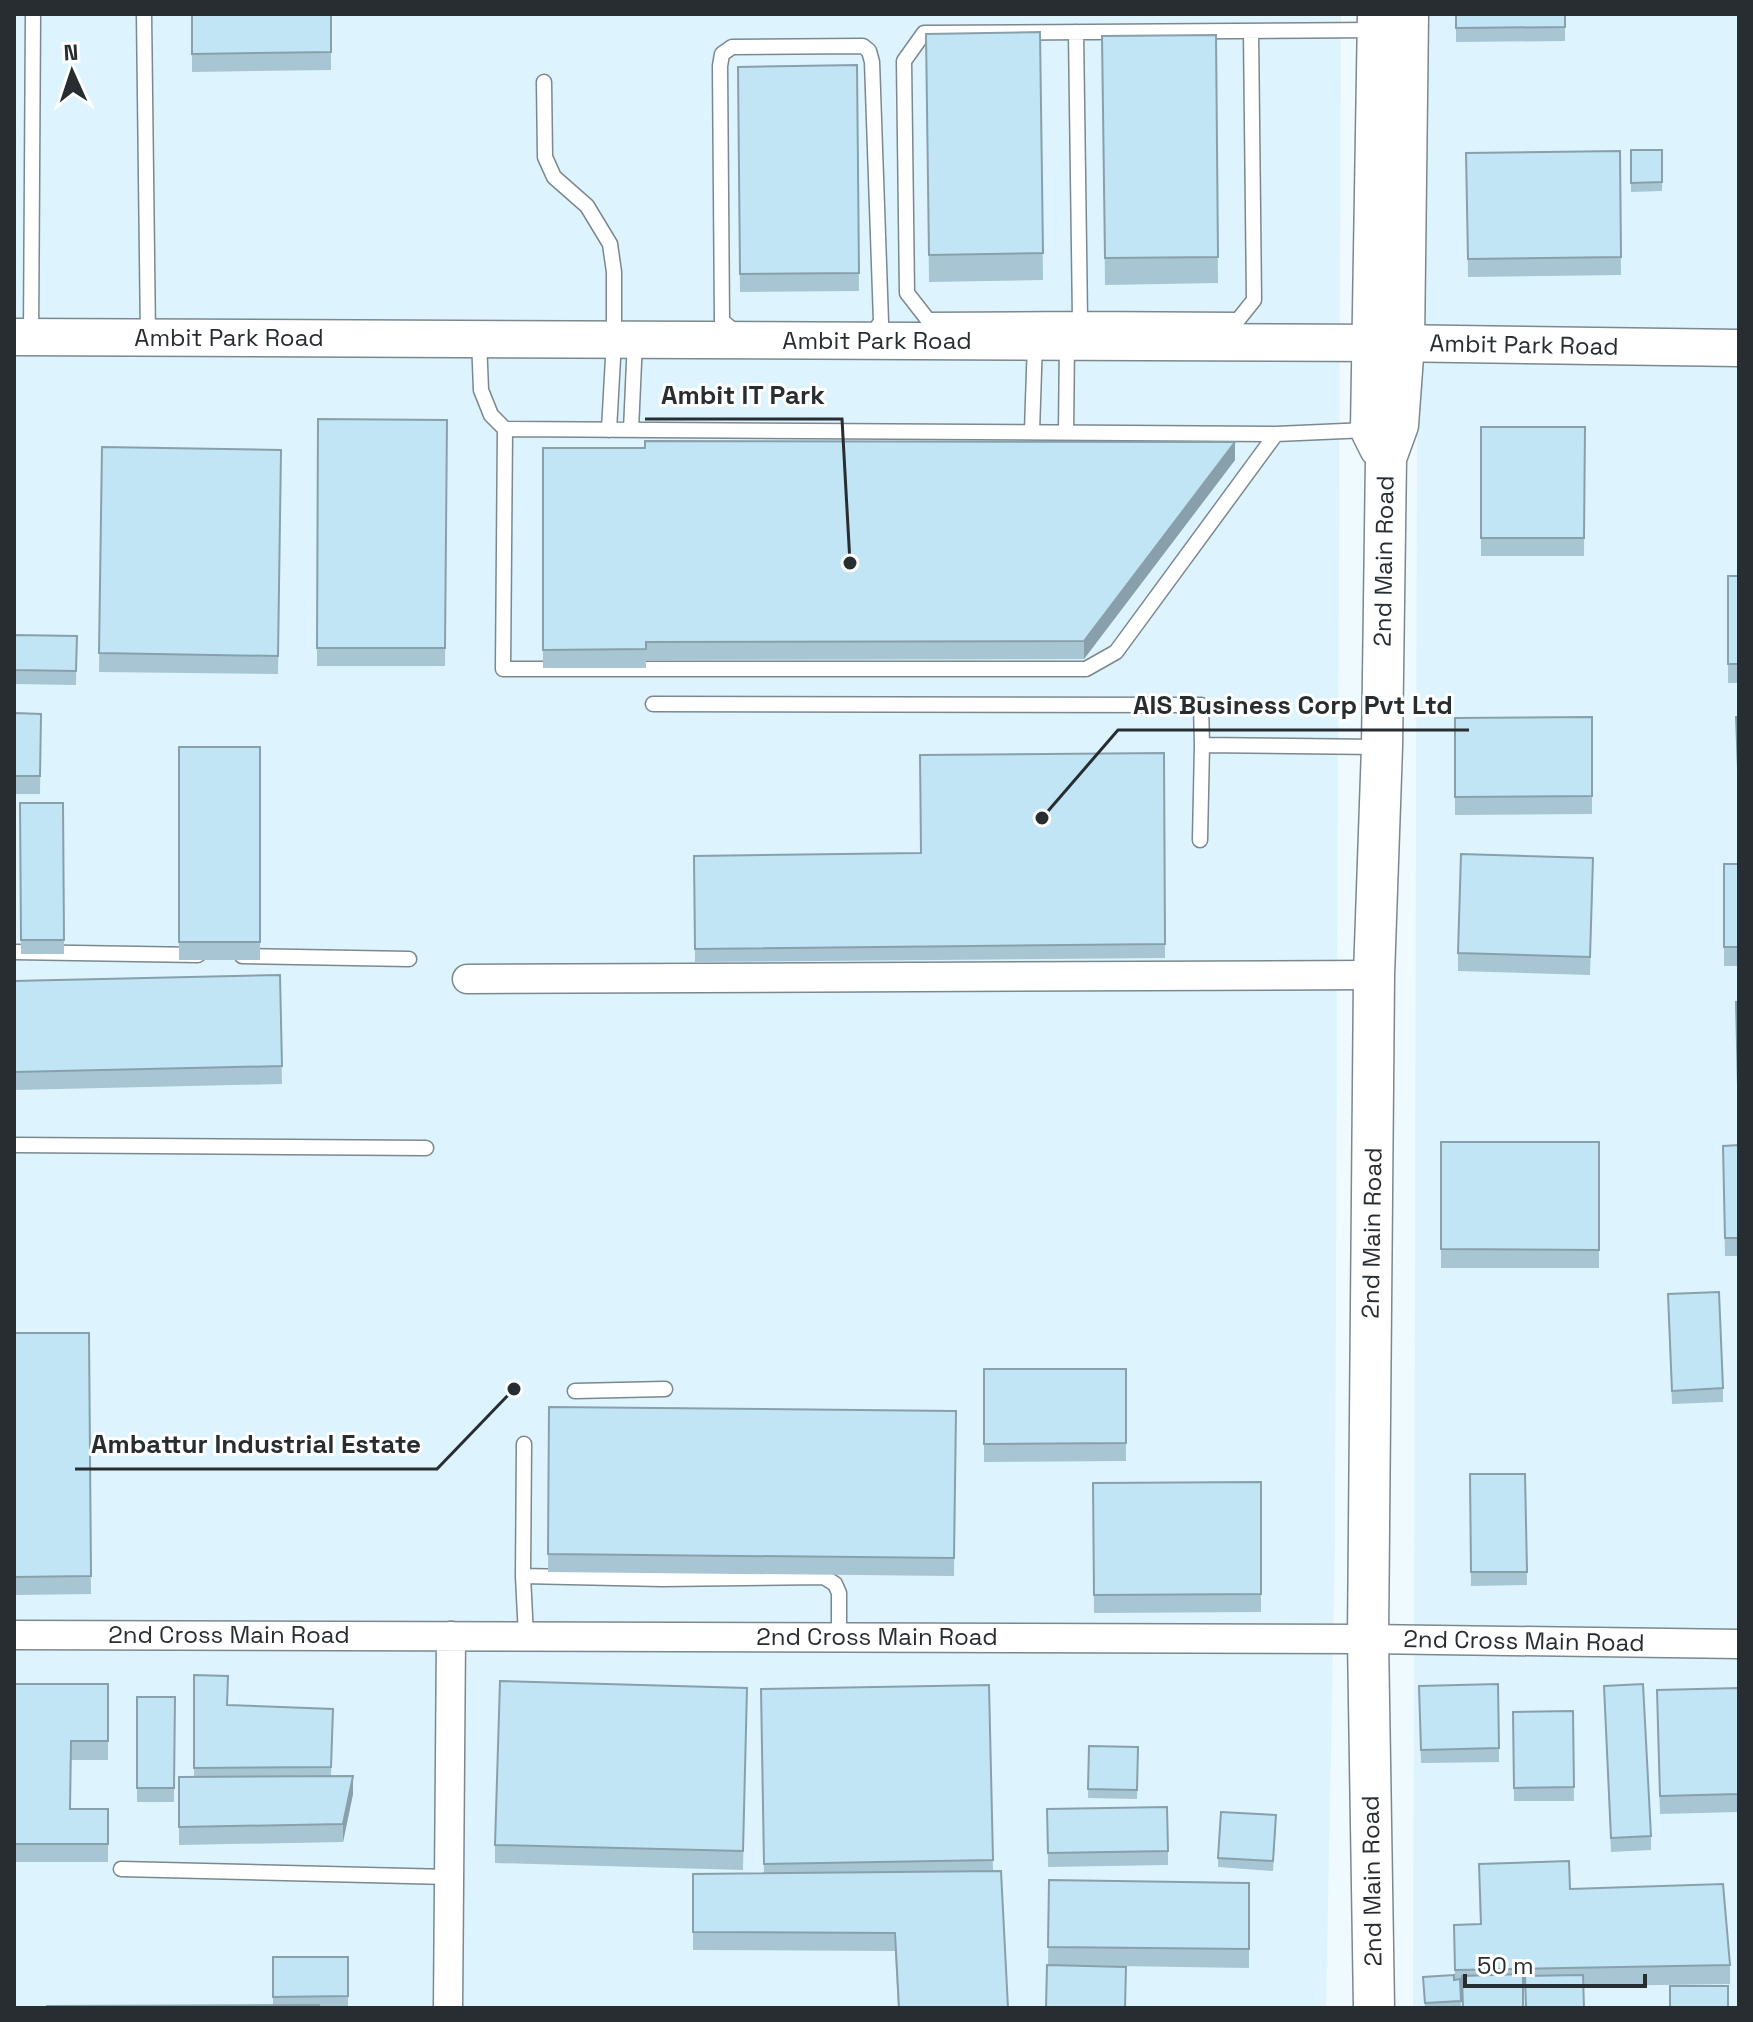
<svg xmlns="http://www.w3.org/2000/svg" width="1753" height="2022" viewBox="0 0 1753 2022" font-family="'Space Grotesk',sans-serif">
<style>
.built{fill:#ddf4fe}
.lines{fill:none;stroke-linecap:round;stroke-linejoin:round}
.service-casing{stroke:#7b888e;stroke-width:17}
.minor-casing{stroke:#7b888e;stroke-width:31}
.tertiary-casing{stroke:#7b888e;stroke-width:39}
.secondary-casing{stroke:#7b888e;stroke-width:43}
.service{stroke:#fff;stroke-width:14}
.minor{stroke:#fff;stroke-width:28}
.tertiary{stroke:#fff;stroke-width:36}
.secondary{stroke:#fff;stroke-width:40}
.wall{fill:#a7c5d3}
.shaded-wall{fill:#88a0ac}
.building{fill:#c2e5f5;stroke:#88a0ac;stroke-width:2}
.labels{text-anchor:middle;stroke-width:6;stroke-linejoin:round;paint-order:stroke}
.street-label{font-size:24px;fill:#272d30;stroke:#fff}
.leader{fill:none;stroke:#272d30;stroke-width:3}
.callout-dot{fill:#272d30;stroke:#fff;stroke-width:3}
.callout-label{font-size:26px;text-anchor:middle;font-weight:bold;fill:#272d30;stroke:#fff;stroke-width:6;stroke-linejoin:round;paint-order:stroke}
</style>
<rect width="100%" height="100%" fill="#eefaff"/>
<!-- built -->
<path class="built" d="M 14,14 L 1341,14 L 1335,1539 L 1326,2008 L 14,2008 Z
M 1418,14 L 1739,14 L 1739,2008 L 1413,2008 Z"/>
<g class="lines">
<defs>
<path id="service" d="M 144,14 L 148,337
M 1076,32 L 1080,319 L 1238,320 L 1254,300 L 1251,31
M 544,82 L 545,157 L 554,177 L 587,206 L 610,244 L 614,272 L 614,340 L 609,430
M 740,332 L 733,330 L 722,321 L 720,66 L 722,54 L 732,47 L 863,46 L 869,51 L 872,62 L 881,322 L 874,331 L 865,333
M 31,336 L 33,14
M 479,339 L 481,390 L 491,415 L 505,429
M 1080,340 L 1080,319 L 928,320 L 907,293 L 904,61 L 924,33 L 1377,30
M 505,429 L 1276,434 L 1116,652 L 1086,669 L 503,669 Z
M 631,430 L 635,340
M 1032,431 L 1035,341
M 1066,432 L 1067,342
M 1276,434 L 1367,430
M 653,704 L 1201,705 L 1202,745 L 1378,747
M 1200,840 L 1202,745
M 14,952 L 198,955
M 242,956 L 409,959
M 14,1145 L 426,1148
M 575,1391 L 665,1389
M 524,1444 L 523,1576 L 662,1579 L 824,1577 L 835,1584 L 839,1593 L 839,1637
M 523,1576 L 526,1636
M 121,1869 L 449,1877"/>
<path id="minor" d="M 467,979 L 1374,975
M 14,1635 L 1368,1639 L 1739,1644
M 448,2008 L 451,1636"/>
<path id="tertiary" d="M 14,337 L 1388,343 L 1739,348"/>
<path id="secondary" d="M 1378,14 L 1371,430 L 1380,448
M 1374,2008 L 1368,1639 L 1374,975 L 1382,747 L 1386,458 L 1398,425 L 1404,343 L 1408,14"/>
</defs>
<!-- service casing -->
<use href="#service" class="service-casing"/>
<!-- minor casing -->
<use href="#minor" class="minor-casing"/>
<!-- tertiary casing -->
<use href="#tertiary" class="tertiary-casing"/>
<!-- secondary casing -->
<use href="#secondary" class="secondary-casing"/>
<!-- service -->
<use href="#service" class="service"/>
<!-- minor -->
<use href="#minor" class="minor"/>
<!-- tertiary -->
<use href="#tertiary" class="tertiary"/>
<!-- secondary -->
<use href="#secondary" class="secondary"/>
</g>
<!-- wall -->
<path class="wall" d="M 192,14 L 331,14 L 331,70 L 192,72 Z
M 1456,14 L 1565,14 L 1565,41 L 1456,42 Z
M 1040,32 L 1043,280 L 929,282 L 926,34 Z
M 1216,35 L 1218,283 L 1105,285 L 1102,36 Z
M 857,65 L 859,291 L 740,292 L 738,67 Z
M 1631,150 L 1662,150 L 1662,191 L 1631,192 Z
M 1620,151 L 1621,275 L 1468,277 L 1466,153 Z
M 318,419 L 447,420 L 445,666 L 317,666 Z
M 1481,427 L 1585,427 L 1584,556 L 1481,556 Z
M 102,447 L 281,450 L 278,674 L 99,672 Z
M 543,448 L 1235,460 L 1084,659 L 646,660 L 646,668 L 543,668 Z
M 1728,576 L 1739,576 L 1739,683 L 1728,683 Z
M 14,635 L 77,636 L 76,685 L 14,684 Z
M 14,713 L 41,714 L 40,794 L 14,794 Z
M 1592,717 L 1592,814 L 1455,815 L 1455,718 Z
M 179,747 L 260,747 L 260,960 L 179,960 Z
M 1164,753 L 1165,958 L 695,962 L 694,856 L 920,853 Z
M 20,803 L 63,803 L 64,954 L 21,954 Z
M 1724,864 L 1739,864 L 1739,966 L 1724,966 Z
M 1593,876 L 1590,975 L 1458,971 L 1458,953 Z
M 280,975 L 282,1084 L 14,1090 L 14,981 Z
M 1441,1142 L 1599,1142 L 1599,1268 L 1441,1268 Z
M 1739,1145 L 1739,1256 L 1725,1256 L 1723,1164 Z
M 1668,1308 L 1723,1388 L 1723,1402 L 1672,1404 Z
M 14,1333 L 89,1333 L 91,1594 L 14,1595 Z
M 984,1369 L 1126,1369 L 1126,1461 L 984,1462 Z
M 549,1407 L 956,1411 L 954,1576 L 548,1572 Z
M 1470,1474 L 1525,1474 L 1527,1585 L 1471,1586 Z
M 1261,1482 L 1261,1612 L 1094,1613 L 1093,1483 Z
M 194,1675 L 227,1705 L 333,1727 L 331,1776 L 353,1794 L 343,1842 L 179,1845 L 179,1777 L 194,1777 Z
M 14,1684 L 108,1684 L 108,1760 L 71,1760 L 70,1809 L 108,1809 L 108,1862 L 14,1862 Z
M 989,1685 L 993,1871 L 1008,2008 L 898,2008 L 895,1951 L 693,1950 L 693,1874 L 764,1873 L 761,1689 Z
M 1419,1686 L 1499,1748 L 1499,1762 L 1421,1763 Z
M 1604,1686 L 1651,1836 L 1651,1850 L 1611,1852 Z
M 747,1688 L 743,1870 L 495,1863 L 495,1845 Z
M 1739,1688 L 1739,1812 L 1660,1814 L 1657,1708 Z
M 137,1697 L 175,1697 L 174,1802 L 137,1802 Z
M 1573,1711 L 1574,1801 L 1514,1801 L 1513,1712 Z
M 1089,1746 L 1138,1747 L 1137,1799 L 1088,1798 Z
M 1047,1809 L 1168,1851 L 1168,1865 L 1048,1867 Z
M 1276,1825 L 1273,1871 L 1218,1867 L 1218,1858 Z
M 1479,1864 L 1570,1889 L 1730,1965 L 1730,1984 L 1460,1988 L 1461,2008 L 1425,2008 L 1423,1977 L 1455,1980 L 1454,1925 L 1480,1925 Z
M 1049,1880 L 1249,1883 L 1249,1968 L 1048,1965 Z
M 273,1957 L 348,1957 L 348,2008 L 47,2008 L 273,2005 Z"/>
<!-- shaded-wall -->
<path class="shaded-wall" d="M 1235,442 L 1235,460 L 1084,659 L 1084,641 Z
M 353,1776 L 353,1794 L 343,1842 L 343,1824 Z"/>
<!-- building -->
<path class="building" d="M 192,14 L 331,14 L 331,52 L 192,54 Z
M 1456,14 L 1565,14 L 1565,27 L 1456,28 Z
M 1040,32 L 1043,253 L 929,255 L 926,34 Z
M 1216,35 L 1218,257 L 1105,258 L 1102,36 Z
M 857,65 L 859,273 L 740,274 L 738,67 Z
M 1631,150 L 1662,150 L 1662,182 L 1631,183 Z
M 1620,151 L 1621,257 L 1468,259 L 1466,153 Z
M 318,419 L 447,420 L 445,648 L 317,648 Z
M 1481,427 L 1585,427 L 1584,538 L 1481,538 Z
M 645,441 L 1235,442 L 1084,641 L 646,642 L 646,649 L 543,650 L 543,448 L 645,448 Z
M 102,447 L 281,450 L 278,656 L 99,653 Z
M 1728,576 L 1739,576 L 1739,664 L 1728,664 Z
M 14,635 L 77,636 L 76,671 L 14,670 Z
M 14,713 L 41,714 L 40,776 L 14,776 Z
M 1592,717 L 1592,796 L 1455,797 L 1455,718 Z
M 1736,717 L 1739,717 L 1739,796 Z
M 179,747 L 260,747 L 260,942 L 179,942 Z
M 1164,753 L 1165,944 L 695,949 L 694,856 L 921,853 L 920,755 Z
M 20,803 L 63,803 L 64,940 L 21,940 Z
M 1461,854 L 1593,858 L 1590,957 L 1458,953 Z
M 1724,864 L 1739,864 L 1739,947 L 1724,947 Z
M 280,975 L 282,1066 L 14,1072 L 14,981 Z
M 1736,1002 L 1739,1002 L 1738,1086 Z
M 1441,1142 L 1599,1142 L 1599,1250 L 1441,1249 Z
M 1739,1145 L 1739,1238 L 1725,1238 L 1723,1146 Z
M 1719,1292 L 1723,1388 L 1672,1391 L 1668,1294 Z
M 14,1333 L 89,1333 L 91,1576 L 14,1577 Z
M 984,1369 L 1126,1369 L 1126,1443 L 984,1444 Z
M 549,1407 L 956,1411 L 954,1558 L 548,1554 Z
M 1470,1474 L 1525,1474 L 1527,1572 L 1471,1572 Z
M 1261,1482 L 1261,1594 L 1094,1595 L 1093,1483 Z
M 194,1675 L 228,1676 L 227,1705 L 333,1709 L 331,1767 L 194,1768 Z
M 500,1681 L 747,1688 L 743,1851 L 495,1845 Z
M 14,1684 L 108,1684 L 108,1741 L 71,1741 L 70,1809 L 108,1809 L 108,1844 L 14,1844 Z
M 1498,1684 L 1499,1748 L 1421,1750 L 1419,1686 Z
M 1643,1684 L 1651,1836 L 1611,1838 L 1604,1686 Z
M 989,1685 L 993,1860 L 764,1864 L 761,1689 Z
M 1739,1688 L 1739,1794 L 1660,1796 L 1657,1690 Z
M 137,1697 L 175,1697 L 174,1788 L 137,1788 Z
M 1573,1711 L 1574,1787 L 1514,1788 L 1513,1712 Z
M 1089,1746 L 1138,1747 L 1137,1790 L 1088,1789 Z
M 353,1776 L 343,1824 L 179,1827 L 179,1777 Z
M 1167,1807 L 1168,1851 L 1048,1853 L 1047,1809 Z
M 1221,1812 L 1276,1815 L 1273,1861 L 1218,1858 Z
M 1569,1861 L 1570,1889 L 1723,1884 L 1730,1965 L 1455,1970 L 1454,1925 L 1481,1924 L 1479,1864 Z
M 1001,1871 L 1008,2008 L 899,2008 L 895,1933 L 693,1932 L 693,1874 Z
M 1049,1880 L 1249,1883 L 1249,1949 L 1048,1947 Z
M 273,1957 L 348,1957 L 348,1996 L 273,1997 Z
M 1047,1965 L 1126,1967 L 1125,2008 L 1046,2008 Z
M 1523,1974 L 1523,2008 L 1463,2008 L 1462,1976 Z
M 1454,1975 L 1454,1980 L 1460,1979 L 1461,2001 L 1425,2003 L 1423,1977 Z
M 1583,1975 L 1584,2008 L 1526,2008 L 1525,1976 Z
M 1670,1986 L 1728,1986 L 1728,2008 L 1670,2008 Z
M 319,2005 L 319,2008 L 47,2008 L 47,2006 Z"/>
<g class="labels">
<!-- street labels -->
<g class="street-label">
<text x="229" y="346">Ambit Park Road</text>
<text x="877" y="349">Ambit Park Road</text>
<text transform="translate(1524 345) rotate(1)" y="8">Ambit Park Road</text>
<text transform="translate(1384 561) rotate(-89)" y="8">2nd Main Road</text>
<text transform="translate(1372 1233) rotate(-89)" y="8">2nd Main Road</text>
<text x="229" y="1643">2nd Cross Main Road</text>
<text x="877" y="1645">2nd Cross Main Road</text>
<text transform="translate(1524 1641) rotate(1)" y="8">2nd Cross Main Road</text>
<text transform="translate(1372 1881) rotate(-91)" y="8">2nd Main Road</text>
</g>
</g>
<!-- callouts -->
<path class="leader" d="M850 563L842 419H645M1042 818L1118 730H1469M514 1389L437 1469H75"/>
<g class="callout-dot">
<circle cx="850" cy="563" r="8"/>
<circle cx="1042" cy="818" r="8"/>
<circle cx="514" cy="1389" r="8"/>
</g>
<g class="callout-label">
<text x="743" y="404">Ambit IT Park</text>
<text x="1293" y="714">AIS Business Corp Pvt Ltd</text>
<text x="256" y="1453">Ambattur Industrial Estate</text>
</g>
<!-- border -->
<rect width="1753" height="2022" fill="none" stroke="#272d30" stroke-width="32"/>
<!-- north arrow -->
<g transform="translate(72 72) rotate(357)" stroke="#ffffff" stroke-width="6" paint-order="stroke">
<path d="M0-6L14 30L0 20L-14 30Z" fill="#272d30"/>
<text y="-12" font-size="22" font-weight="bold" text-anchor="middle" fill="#272d30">N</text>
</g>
<!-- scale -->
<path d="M1465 1974v12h180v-12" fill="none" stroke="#272d30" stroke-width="4"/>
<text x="1477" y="1974" font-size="24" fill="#272d30" stroke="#ffffff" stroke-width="6" paint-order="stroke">50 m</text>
</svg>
